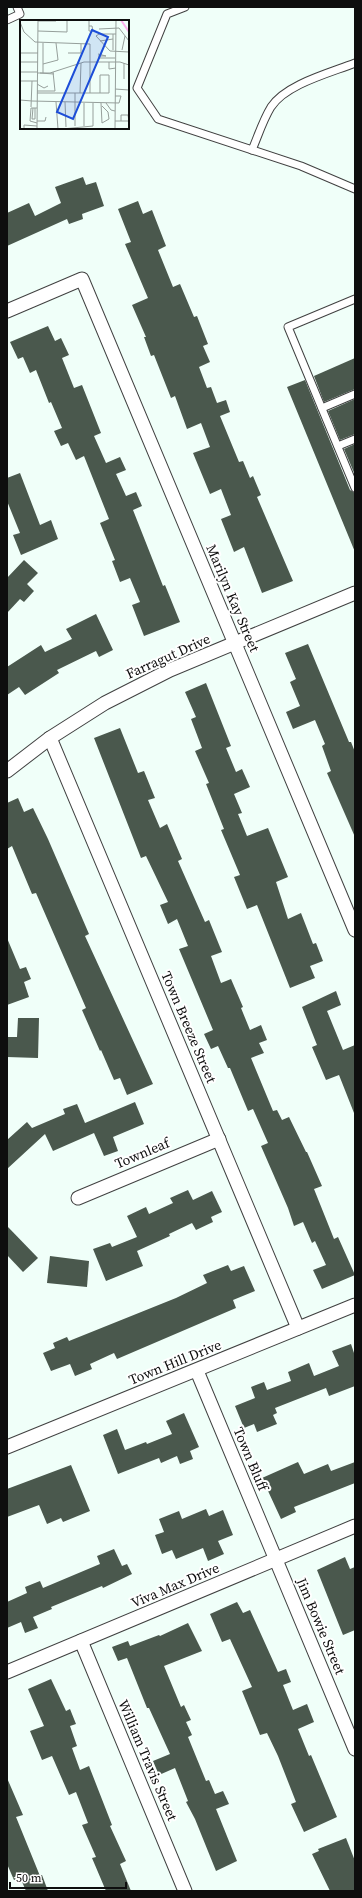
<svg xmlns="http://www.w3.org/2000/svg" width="362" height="1898" viewBox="0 0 362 1898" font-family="'Source Serif 4',serif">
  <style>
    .building { fill: #4a584d }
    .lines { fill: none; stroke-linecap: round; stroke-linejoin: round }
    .service-casing { stroke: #414141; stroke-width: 9 }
    .minor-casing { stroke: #414141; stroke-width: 15 }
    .service { stroke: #fff; stroke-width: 7 }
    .minor { stroke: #fff; stroke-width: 13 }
    .labels { text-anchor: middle; stroke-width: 4; stroke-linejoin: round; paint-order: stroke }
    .street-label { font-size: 14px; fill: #0e0e0e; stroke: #fff }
    .inset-river { fill: none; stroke: #fcafed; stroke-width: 2 }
    .inset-road { fill: none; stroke: #969f9b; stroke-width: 1 }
    .view { fill: #1d4ed8; fill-opacity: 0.15; stroke: #1d4ed8; stroke-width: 2 }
    .inset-edge { fill: none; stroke: #0e0e0e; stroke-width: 2 }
  </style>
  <rect width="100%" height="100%" fill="#f0fff9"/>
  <g class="building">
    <polygon points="83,177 86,185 96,182 104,206 82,214 83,219 69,224 67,219 7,246 7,213 29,203 35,216 61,203 55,187"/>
    <polygon points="138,201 143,214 152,210 166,246 158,250 173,287 180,284 194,317 197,316 208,344 203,346 210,362 199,367 207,388 211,387 217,403 226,400 230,412 220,416 239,462 243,461 250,478 253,476 261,495 257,497 293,581 262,593 244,547 234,552 221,519 231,515 221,489 210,494 193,453 210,447 201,423 187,429 175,396 171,398 154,355 151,356 144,337 146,337 132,305 148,298 125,244 131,242 118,209"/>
    <polygon points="48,326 55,341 61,338 69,355 62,358 74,388 82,385 101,433 94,436 106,463 120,457 126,470 116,474 126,496 136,492 142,506 133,510 163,586 165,585 180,622 144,636 132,605 140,602 130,578 120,582 112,561 115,560 100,523 109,519 84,456 76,460 68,443 61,446 54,431 62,428 51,402 49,403 36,370 30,373 23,357 18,359 10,342"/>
    <polygon points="355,358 355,389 324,402 314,376"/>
    <polygon points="305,380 350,490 355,493 355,552 287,387"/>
    <polygon points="355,399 355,434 340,440 328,411"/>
    <polygon points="355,444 355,475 344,449"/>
    <polygon points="20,473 40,525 51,520 58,539 21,555 13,535 20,533 7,501 7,478"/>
    <polygon points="24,560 38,573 27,584 34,591 24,602 20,599 7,613 7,578"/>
    <polygon points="96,614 113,650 99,657 96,651 57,670 59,673 25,695 19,687 7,695 7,667 41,645 45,652 72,639 66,629"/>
    <polygon points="308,644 349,742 351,742 355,752 355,837 327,773 331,771 322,746 325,744 315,720 293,729 286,712 300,706 290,682 296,679 285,653"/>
    <polygon points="206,683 231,746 226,748 236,772 242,769 250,787 234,794 242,813 238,814 247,836 268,828 288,877 276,882 288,919 301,913 313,944 316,943 323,961 310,966 315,978 290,988 257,905 247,909 234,877 240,875 221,830 224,829 206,784 209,783 195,751 202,748 191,719 196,717 185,692"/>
    <polygon points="120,728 138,773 144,771 155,798 148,800 160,828 167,824 182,859 178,861 205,922 209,920 222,952 211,956 221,983 231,979 243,1007 241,1008 250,1030 261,1025 267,1040 259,1043 264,1053 251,1058 273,1111 277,1110 282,1120 289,1117 306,1152 307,1152 322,1186 314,1189 334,1239 338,1237 355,1275 322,1289 313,1270 326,1265 315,1241 312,1243 303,1222 294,1226 288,1208 261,1146 268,1143 253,1109 248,1111 230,1068 228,1068 218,1046 211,1049 204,1034 213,1030 179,949 188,946 177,919 168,924 160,905 168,902 146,856 141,858 94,738"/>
    <polygon points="18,798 24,812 33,808 48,839 89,934 85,936 153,1084 127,1095 120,1078 114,1080 101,1050 100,1051 82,1010 86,1008 36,893 32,894 12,846 7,849 7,803"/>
    <polygon points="7,938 20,969 26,967 31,979 24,982 29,997 7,1005"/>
    <polygon points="336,991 341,1005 327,1011 343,1050 355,1045 354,1113 339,1075 326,1080 312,1047 317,1045 302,1007"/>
    <polygon points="18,1018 39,1018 38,1058 7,1057 7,1037 17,1037"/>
    <polygon points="135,1102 144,1124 113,1137 118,1151 104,1156 94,1133 53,1151 45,1134 7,1169 7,1140 27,1122 32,1128 65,1114 63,1109 77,1104 85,1123"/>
    <polygon points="188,1190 193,1200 212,1191 222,1212 211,1217 213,1222 196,1230 192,1223 169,1234 170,1236 137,1251 143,1266 106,1281 93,1249 110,1243 112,1247 137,1237 127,1216 146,1207 149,1214 173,1203 170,1198"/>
    <polygon points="7,1226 38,1258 23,1272 7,1255"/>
    <polygon points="50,1256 89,1261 87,1287 47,1283"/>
    <polygon points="228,1265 231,1271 244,1266 255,1291 233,1300 236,1308 117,1359 114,1353 90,1364 92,1369 75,1376 70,1364 51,1371 43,1353 55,1348 53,1343 67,1337 69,1341 176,1298 207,1283 203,1275"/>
    <polygon points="351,1344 355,1356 355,1386 329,1396 326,1388 275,1408 277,1413 273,1415 277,1424 257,1432 254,1424 244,1428 235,1406 255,1398 251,1387 264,1382 267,1390 291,1381 288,1372 309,1363 314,1376 339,1366 332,1351"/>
    <polygon points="184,1413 199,1447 190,1451 193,1459 180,1464 177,1456 161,1463 159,1458 118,1474 103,1435 117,1429 125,1450 146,1442 147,1444 172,1434 166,1421"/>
    <polygon points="298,1462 304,1474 328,1464 331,1471 355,1462 355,1483 294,1507 296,1512 281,1519 262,1478"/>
    <polygon points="71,1465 90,1511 63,1522 61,1518 47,1524 39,1505 7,1517 7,1489"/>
    <polygon points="206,1509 209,1516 223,1510 233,1535 218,1541 224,1554 208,1561 203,1548 176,1559 172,1550 162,1554 155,1535 164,1532 159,1519 179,1511 182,1519"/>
    <polygon points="114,1549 122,1566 127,1564 132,1574 103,1588 102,1586 51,1607 52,1609 33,1617 38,1628 25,1633 21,1622 7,1628 7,1602 27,1593 25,1587 40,1581 43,1588 100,1564 97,1556"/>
    <polygon points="345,1557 350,1569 355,1567 355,1630 343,1635 317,1570"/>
    <polygon points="237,1602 243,1613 250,1610 278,1672 286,1669 291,1682 283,1685 293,1710 307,1704 314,1722 298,1729 309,1756 311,1755 337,1817 304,1832 291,1804 296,1802 278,1756 267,1733 260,1735 242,1691 252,1687 230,1639 222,1642 210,1614"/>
    <polygon points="188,1623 202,1651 164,1666 181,1707 184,1705 191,1720 186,1722 192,1735 188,1737 206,1781 209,1780 215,1794 223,1791 229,1804 216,1809 237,1861 216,1871 195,1819 186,1802 188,1801 175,1768 159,1775 153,1761 170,1754 149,1708 147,1708 127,1658 118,1661 112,1647 128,1641 130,1646 159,1635 160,1636"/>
    <polygon points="51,1679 66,1711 70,1709 76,1724 70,1726 77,1746 72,1748 80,1770 89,1766 112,1825 110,1826 126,1861 120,1864 131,1891 106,1891 92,1858 96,1857 82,1825 88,1823 76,1792 69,1795 52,1756 42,1760 30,1731 44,1726 28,1689"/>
    <polygon points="7,1778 23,1815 16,1817 40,1876 42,1875 48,1891 26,1891 20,1877 14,1880 7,1864"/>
    <polygon points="346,1838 355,1861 355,1891 330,1891 312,1854 319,1851 318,1849"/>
  </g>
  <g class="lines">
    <defs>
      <g id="service">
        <polyline points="185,7 167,14 137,88 158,119 301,166 355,189"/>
        <polyline points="7,20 20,14 17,7"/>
        <path d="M 252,150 C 258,136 263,120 271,107 C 286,84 330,73 355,63"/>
        <polyline points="355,299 288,327 355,488"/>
        <polyline points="322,408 355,394"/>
        <polyline points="338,446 355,439"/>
      </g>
      <g id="minor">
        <polyline points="7,311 82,279 355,930"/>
        <polyline points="50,738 298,1328"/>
        <polyline points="7,771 50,738 105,703 170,670 355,593"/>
        <polyline points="78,1198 219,1139"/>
        <polyline points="197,1371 355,1749"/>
        <polyline points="7,1447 355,1305"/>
        <polyline points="81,1641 185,1891"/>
        <polyline points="7,1672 355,1526"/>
      </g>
    </defs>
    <use href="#service" class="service-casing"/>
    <use href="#minor" class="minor-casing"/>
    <use href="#service" class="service"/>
    <use href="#minor" class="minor"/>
  </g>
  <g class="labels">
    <g class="street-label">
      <text transform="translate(233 598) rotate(67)" y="5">Marilyn Kay Street</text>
      <text transform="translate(168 656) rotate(-24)" y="5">Farragut Drive</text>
      <text transform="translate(189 1027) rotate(67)" y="5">Town Breeze Street</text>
      <text transform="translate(142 1153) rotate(-23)" y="5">Townleaf</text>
      <text transform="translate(175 1362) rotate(-22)" y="5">Town Hill Drive</text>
      <text transform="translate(251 1459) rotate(67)" y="5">Town Bluff</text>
      <text transform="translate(175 1585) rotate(-23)" y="5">Viva Max Drive</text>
      <text transform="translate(321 1626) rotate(67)" y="5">Jim Bowie Street</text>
      <text transform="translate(148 1760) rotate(67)" y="5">William Travis Street</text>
    </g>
  </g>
  <g transform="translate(20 20)">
    <rect width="109" height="109" fill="#f0fff9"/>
    <path class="inset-river" d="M 101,0 L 109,12"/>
    <path class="inset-road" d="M 69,0 L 69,11 L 73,11 L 72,6 L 69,6M 18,1 L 36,1M 0,2 L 4,12 L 15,22 L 70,24 L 70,73M 79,9 L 99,8 L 109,21M 18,11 L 47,12 L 47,0M 93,14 L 93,30M 96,14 L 79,14 L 76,16 L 90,31 L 109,32M 80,21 L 93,19M 102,30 L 105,16M 0,33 L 18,33M 48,33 L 61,33 L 61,24M 78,36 L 86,36 L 78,34M 78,38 L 95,38M 0,42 L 18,42M 89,42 L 89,49 L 96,48M 23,44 L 38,40 L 36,23M 0,52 L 17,52M 17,53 L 30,53 L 64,42 L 100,42 L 109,45M 20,53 L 34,54M 23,53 L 23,23M 104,59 L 104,43M 0,61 L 17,61M 17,64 L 24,68 L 28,66M 95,69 L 109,70M 17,71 L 35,71 L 33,52M 17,73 L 89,73 L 89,55 L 80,55 L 80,73M 60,73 L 61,43M 95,76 L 101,76 L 99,83M 0,80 L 12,81M 12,81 L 99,83M 36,82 L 38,109M 45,82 L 46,107M 81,83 L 82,103 L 89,99 L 88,92 L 82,86M 86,83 L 91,90 L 95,91M 11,87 L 12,61M 13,88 L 12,99 L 15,99 L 15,88M 17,101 L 25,101 L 26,97M 95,101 L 109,101M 101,101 L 101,95 L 108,95 L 109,101M 17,103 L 10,101 L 11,88 L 17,88M 55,106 L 55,73M 64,106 L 64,83M 4,109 L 4,105 L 17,106M 17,109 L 18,0M 42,109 L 73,106 L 73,83M 95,109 L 96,0"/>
    <path class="view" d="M 72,10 L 88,17 L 53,99 L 37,92 Z"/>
    <rect width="109" height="109" class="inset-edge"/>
  </g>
  <rect width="362" height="1898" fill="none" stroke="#0e0e0e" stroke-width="16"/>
  <path d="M10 1882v6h116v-6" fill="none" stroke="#0e0e0e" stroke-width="2"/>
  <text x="16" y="1882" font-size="12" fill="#0e0e0e" stroke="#ffffff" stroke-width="3" paint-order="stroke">50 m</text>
</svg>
